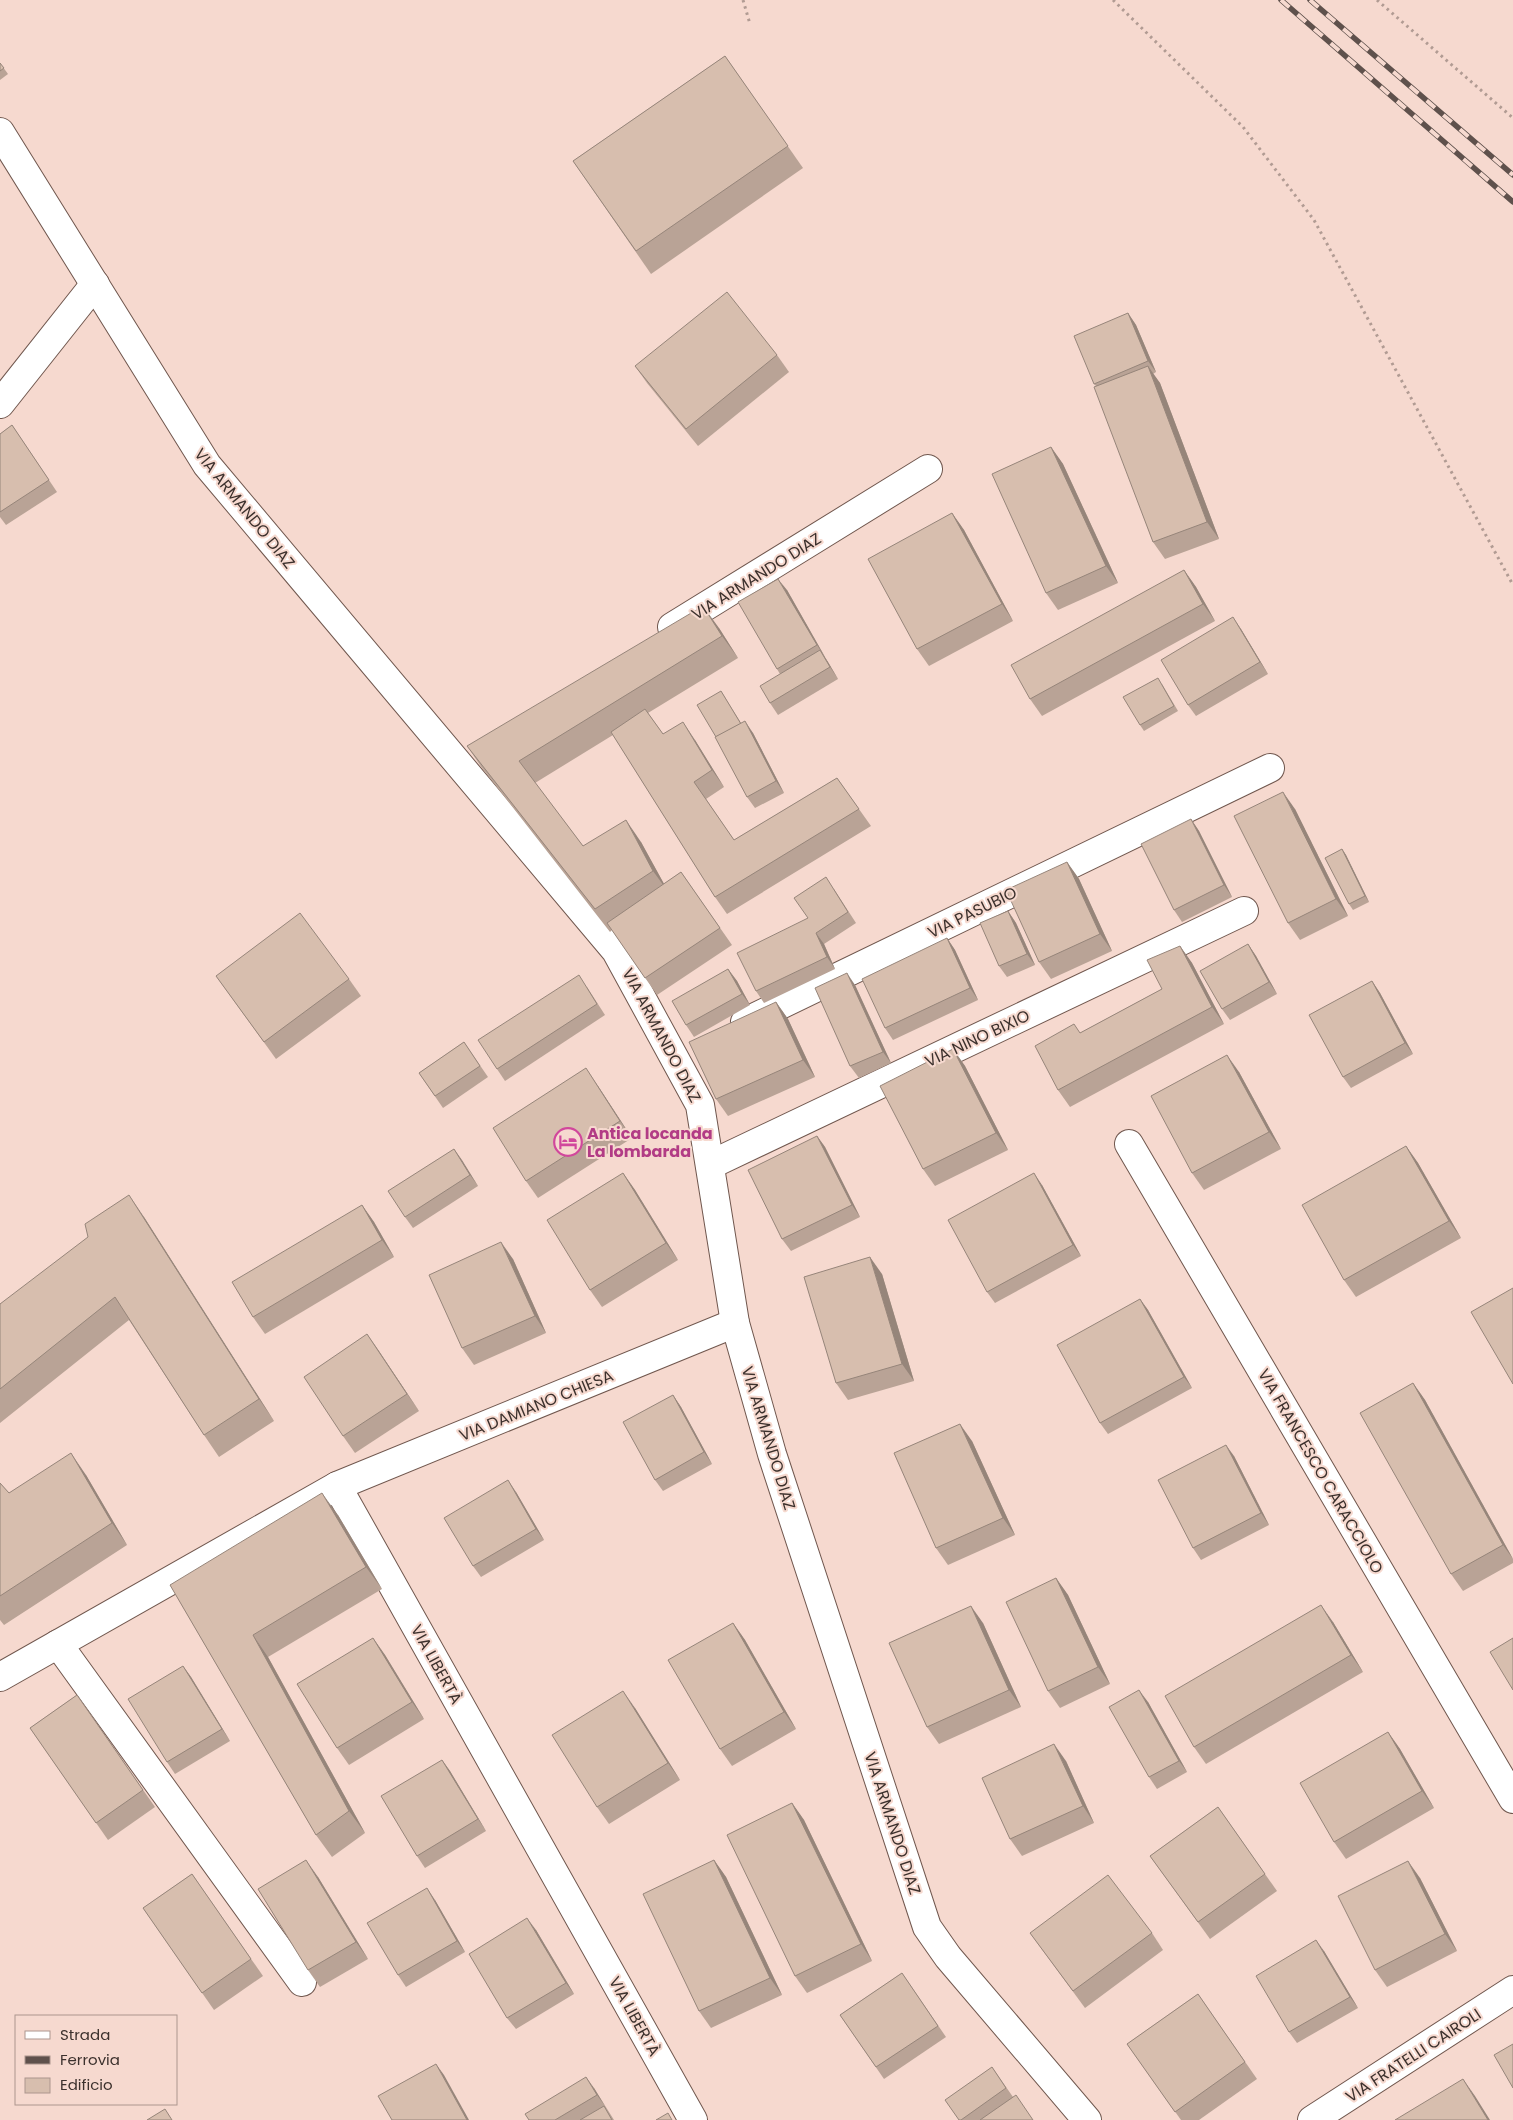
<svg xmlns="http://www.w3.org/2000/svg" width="1513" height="2120" viewBox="0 0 1513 2120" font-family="Poppins,sans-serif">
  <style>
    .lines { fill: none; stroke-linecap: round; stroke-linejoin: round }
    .minor-casing { stroke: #70574e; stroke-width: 30 }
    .path { stroke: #b19b93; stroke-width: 3; stroke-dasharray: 2.5 4; stroke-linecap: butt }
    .minor { stroke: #fff; stroke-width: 28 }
    .rail-casing { stroke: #5f514c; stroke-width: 5.5 }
    .rail { stroke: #f6d9cf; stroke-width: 4; stroke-dasharray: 11; stroke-linecap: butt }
    .wall { fill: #b9a396 }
    .shaded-wall { fill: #96857a }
    .building { fill: #d7beae; stroke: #96857a }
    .labels { text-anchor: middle; stroke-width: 4; stroke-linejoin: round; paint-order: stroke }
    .street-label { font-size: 16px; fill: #3c312d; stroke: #f6d9cf }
    .hotel-label { font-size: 16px; font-weight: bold; fill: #b23c85; stroke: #f6d9cf; text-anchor: start }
  </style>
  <rect width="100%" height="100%" fill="#f6d9cf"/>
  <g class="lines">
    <defs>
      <g id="minor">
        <polyline points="0,132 207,465 616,951 700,1105 735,1323 772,1454 927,1927 948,1957 1087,2120"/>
        <polyline points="0,404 95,284"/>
        <polyline points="672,627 928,469"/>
        <polyline points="745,1022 1270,768"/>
        <polyline points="1129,1144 1513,1799"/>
        <polyline points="710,1165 1244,911"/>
        <polyline points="337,1486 693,2120"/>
        <polyline points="58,1644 302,1982"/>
        <polyline points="0,1677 337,1486 735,1323"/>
        <polyline points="1312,2120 1513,1990"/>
      </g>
    </defs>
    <use href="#minor" class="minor-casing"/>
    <g class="path">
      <polyline points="743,0 750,24"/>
      <polyline points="1113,0 1243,127 1314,220 1513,585"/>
      <polyline points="1377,0 1513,118"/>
    </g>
    <use href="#minor" class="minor"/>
    <defs>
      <g id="rail">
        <polyline points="1281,0 1513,202"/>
        <polyline points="1310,0 1513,175"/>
      </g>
    </defs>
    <use href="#rail" class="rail-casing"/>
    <use href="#rail" class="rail"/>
  </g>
  <g class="wall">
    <polygon points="725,56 803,168 651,274 573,161"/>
    <polygon points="0,63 8,74 0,80"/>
    <polygon points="1128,313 1136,325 1156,372 1153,374 1160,383 1219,539 1165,559 1153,542 1096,386 1094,384"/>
    <polygon points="777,355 789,372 698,446 647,383 635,366"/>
    <polygon points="12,425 57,492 6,525 0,517 0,434"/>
    <polygon points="1051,447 1063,464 1118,583 1058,610 1046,593"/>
    <polygon points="952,513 964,530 1013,621 929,666 917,649"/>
    <polygon points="1184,570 1196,587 1215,621 1042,716 1030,699"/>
    <polygon points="787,590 825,657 838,679 778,715 770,703 780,674 777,669"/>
    <polygon points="719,628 738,658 648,713 663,734 695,740 724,787 706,799 734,840 837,778 871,826 727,914 715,897 613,735 535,783 583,846 641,842 664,884 681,872 732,945 657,995 612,930 610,932 482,768 467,746"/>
    <polygon points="1241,629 1268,674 1196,716 1188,705"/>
    <polygon points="1162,684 1178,711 1144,731 1140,725"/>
    <polygon points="721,691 741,723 753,733 784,793 755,808 747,797 716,737"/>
    <polygon points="1295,809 1348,916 1300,940 1288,923"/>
    <polygon points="1191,819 1199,831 1232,897 1182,922 1174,910"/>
    <polygon points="1342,849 1346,855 1369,902 1353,910 1349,904"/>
    <polygon points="1067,862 1079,879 1112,951 1051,979 1039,962"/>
    <polygon points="834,889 856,923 824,944 835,969 764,1003 756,991 808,918"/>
    <polygon points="1008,911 1016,923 1035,965 1007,977 999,966"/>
    <polygon points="947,938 955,950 978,1000 893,1040 885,1028"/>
    <polygon points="1248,944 1256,956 1277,994 1230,1020 1222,1009"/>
    <polygon points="1180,946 1192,963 1224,1024 1070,1107 1058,1090 1080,1033 1162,989"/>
    <polygon points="728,969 737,981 750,1005 694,1037 686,1025"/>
    <polygon points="216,976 349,979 361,996 276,1059"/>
    <polygon points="1372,981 1380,993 1413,1054 1351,1088 1343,1077"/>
    <polygon points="855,985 891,1063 859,1078 850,1066"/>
    <polygon points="587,987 605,1015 505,1081 497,1069"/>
    <polygon points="776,1002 788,1019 815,1077 728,1116 716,1099"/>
    <polygon points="464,1042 488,1077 443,1108 419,1073"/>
    <polygon points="953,1049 965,1066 1008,1150 935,1186 923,1169"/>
    <polygon points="1239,1072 1281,1149 1204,1190 1192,1173"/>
    <polygon points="598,1086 632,1138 538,1198 526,1181"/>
    <polygon points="817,1136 825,1147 860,1217 791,1251 782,1239"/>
    <polygon points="1406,1146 1418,1163 1461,1238 1356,1297 1344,1280"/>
    <polygon points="454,1149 478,1186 413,1228 405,1217"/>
    <polygon points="623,1173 635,1190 678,1260 602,1307 590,1290"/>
    <polygon points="1042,1185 1081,1256 995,1303 987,1292"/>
    <polygon points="362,1205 374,1222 394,1257 265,1334 253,1317"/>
    <polygon points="144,1217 274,1421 219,1457 204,1435 129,1320 0,1423 0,1304"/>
    <polygon points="513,1259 546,1333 474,1365 462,1348"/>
    <polygon points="882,1274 914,1381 848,1400 836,1383"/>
    <polygon points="1140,1299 1148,1310 1192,1388 1108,1434 1100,1423"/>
    <polygon points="367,1334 419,1411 355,1453 343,1436"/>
    <polygon points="1413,1383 1425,1400 1513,1559 1513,1563 1463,1591 1451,1574"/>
    <polygon points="673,1395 681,1407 712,1464 663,1491 655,1480"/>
    <polygon points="972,1441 1015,1535 948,1565 936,1548"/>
    <polygon points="1234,1456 1269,1525 1201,1560 1193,1548"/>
    <polygon points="86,1475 127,1545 4,1625 0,1620 0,1483 9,1493"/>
    <polygon points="516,1492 544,1540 481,1577 473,1566"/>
    <polygon points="338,1515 382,1589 268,1657 365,1833 332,1857 316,1835 170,1585"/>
    <polygon points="1056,1578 1068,1595 1110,1684 1060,1708 1048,1691"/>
    <polygon points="1333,1622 1363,1672 1206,1764 1194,1747"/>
    <polygon points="733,1623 745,1640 796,1729 732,1766 720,1749"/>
    <polygon points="983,1623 1021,1707 939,1744 927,1727"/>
    <polygon points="373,1638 385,1655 424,1719 349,1765 337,1748"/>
    <polygon points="183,1666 191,1677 230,1741 175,1774 167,1762"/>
    <polygon points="77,1695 155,1807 108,1840 30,1728"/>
    <polygon points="1148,1702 1187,1772 1157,1789 1149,1777"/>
    <polygon points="635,1708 680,1780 609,1824 597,1807"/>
    <polygon points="1388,1732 1400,1749 1434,1808 1346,1859 1334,1842"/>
    <polygon points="442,1760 450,1771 486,1831 425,1868 417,1856"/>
    <polygon points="1066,1761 1094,1823 1022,1856 1010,1839"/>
    <polygon points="792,1803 804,1820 872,1961 807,1993 795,1976"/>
    <polygon points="1218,1807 1277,1891 1210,1939 1150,1856"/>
    <polygon points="714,1860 726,1877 782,1995 711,2028 699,2011"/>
    <polygon points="192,1874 263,1976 214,2010 143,1908"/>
    <polygon points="318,1877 368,1959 320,1987 308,1970"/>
    <polygon points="1420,1878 1457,1951 1387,1987 1375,1970"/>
    <polygon points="435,1900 465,1952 406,1987 398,1975"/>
    <polygon points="536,1930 574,1994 516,2029 507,2018"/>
    <polygon points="1030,1933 1152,1933 1163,1950 1085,2008"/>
    <polygon points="1324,1951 1358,2008 1297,2043 1289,2032"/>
    <polygon points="902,1973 946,2037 884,2079 840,2015"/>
    <polygon points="1198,1994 1257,2079 1199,2120 1181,2120 1127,2044"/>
    <polygon points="992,2067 1013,2097 1033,2120 959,2120"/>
    <polygon points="594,2088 614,2120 529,2120"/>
  </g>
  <g class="shaded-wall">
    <polygon points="1128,313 1136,325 1156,372 1148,361"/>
    <polygon points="1148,366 1160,383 1219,539 1207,522"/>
    <polygon points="1051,447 1063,464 1118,583 1106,566"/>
    <polygon points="952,513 964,530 1013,621 1002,604"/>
    <polygon points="1184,570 1196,587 1215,621 1203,604"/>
    <polygon points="778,579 787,590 825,657 817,645"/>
    <polygon points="703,606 719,628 738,658 722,636"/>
    <polygon points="1233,617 1241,629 1268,674 1260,662"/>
    <polygon points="820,650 828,662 838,679 830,667"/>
    <polygon points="745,721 753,733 784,793 776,781"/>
    <polygon points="683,722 695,740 724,787 712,770"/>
    <polygon points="1283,792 1295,809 1348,916 1336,899"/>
    <polygon points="1191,819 1199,831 1232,897 1224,885"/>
    <polygon points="626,820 641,842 669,893 653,871"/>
    <polygon points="1342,849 1346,855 1369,902 1365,896"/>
    <polygon points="1067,862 1079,879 1112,951 1100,934"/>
    <polygon points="1008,911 1016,923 1035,965 1027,954"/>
    <polygon points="816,933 824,944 835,969 827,957"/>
    <polygon points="947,938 955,950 978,1000 970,988"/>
    <polygon points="1248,944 1256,956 1277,994 1269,982"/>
    <polygon points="1180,946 1192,963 1224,1024 1212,1007"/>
    <polygon points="728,969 737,981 750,1005 742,994"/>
    <polygon points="847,973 855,985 891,1063 883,1052"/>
    <polygon points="1372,981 1380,993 1413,1054 1405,1043"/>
    <polygon points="776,1002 788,1019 815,1077 803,1060"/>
    <polygon points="953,1049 965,1066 1008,1150 996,1133"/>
    <polygon points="1227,1055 1239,1072 1281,1149 1269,1132"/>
    <polygon points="586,1068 598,1086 632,1138 620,1121"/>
    <polygon points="817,1136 825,1147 860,1217 852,1205"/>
    <polygon points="1406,1146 1418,1163 1461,1238 1449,1221"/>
    <polygon points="454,1149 462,1160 478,1186 470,1175"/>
    <polygon points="623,1173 635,1190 678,1260 666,1243"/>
    <polygon points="1034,1173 1042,1185 1081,1256 1073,1245"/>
    <polygon points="129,1195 144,1217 274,1421 259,1399"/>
    <polygon points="362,1205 374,1222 394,1257 382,1240"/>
    <polygon points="501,1242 513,1259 546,1333 535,1316"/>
    <polygon points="870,1257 882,1274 914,1381 902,1364"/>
    <polygon points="1140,1299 1148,1310 1192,1388 1184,1377"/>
    <polygon points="367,1334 379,1351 419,1411 407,1394"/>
    <polygon points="1413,1383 1425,1400 1513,1559 1503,1545"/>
    <polygon points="673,1395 681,1407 712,1464 704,1452"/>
    <polygon points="960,1424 972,1441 1015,1535 1003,1518"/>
    <polygon points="1226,1445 1234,1456 1269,1525 1261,1513"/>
    <polygon points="71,1453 86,1475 127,1545 112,1523"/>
    <polygon points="508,1480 516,1492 544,1540 536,1529"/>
    <polygon points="322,1493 338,1515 382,1589 366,1567"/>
    <polygon points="1056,1578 1068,1595 1110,1684 1098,1667"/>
    <polygon points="1321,1605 1333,1622 1363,1672 1351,1655"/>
    <polygon points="971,1606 983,1623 1021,1707 1009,1690"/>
    <polygon points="733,1623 745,1640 796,1729 784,1712"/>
    <polygon points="253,1635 268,1657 365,1833 349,1811"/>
    <polygon points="373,1638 385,1655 424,1719 412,1702"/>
    <polygon points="183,1666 191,1677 230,1741 222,1729"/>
    <polygon points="1139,1690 1148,1702 1187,1772 1179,1761"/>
    <polygon points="623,1691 635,1708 680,1780 668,1763"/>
    <polygon points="1388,1732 1400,1749 1434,1808 1422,1791"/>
    <polygon points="1054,1744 1066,1761 1094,1823 1083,1806"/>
    <polygon points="442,1760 450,1771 486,1831 478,1819"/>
    <polygon points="792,1803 804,1820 872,1961 861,1944"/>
    <polygon points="306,1860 318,1877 368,1959 356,1942"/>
    <polygon points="714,1860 726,1877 782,1995 770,1978"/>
    <polygon points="1408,1861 1420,1878 1457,1951 1445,1934"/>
    <polygon points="427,1888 435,1900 465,1952 457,1941"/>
    <polygon points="527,1918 536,1930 574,1994 566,1983"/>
    <polygon points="1316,1940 1324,1951 1358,2008 1350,1997"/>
    <polygon points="436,2064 444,2075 469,2120 467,2120"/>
    <polygon points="586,2077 594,2088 605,2106 597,2095"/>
    <polygon points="1463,2079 1475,2096 1490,2120 1488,2120"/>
  </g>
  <g class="building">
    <polygon points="725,56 788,146 636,251 573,161"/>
    <polygon points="0,63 4,68 0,71"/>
    <polygon points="727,292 777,355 686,429 635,366"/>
    <polygon points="1128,313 1148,361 1094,384 1074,336"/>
    <polygon points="1148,366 1207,522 1153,542 1094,387"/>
    <polygon points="12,425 49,480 0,512 0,434"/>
    <polygon points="1051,447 1106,566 1046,593 992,474"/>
    <polygon points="952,513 1002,604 917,649 868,559"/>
    <polygon points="1184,570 1203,604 1030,699 1011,665"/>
    <polygon points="778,579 817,645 777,669 738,602"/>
    <polygon points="703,606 722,636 519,761 583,846 626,820 653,871 595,909 467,746"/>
    <polygon points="1233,617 1260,662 1188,705 1161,660"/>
    <polygon points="820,650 830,667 770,703 760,686"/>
    <polygon points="1158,678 1174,706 1140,725 1123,697"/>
    <polygon points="721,691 741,724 716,737 697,705"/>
    <polygon points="645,709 663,734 683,722 712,770 694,782 734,840 837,778 859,809 715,897 611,732"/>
    <polygon points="745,721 776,781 747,797 715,737"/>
    <polygon points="1283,792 1336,899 1288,923 1234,816"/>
    <polygon points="1191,819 1224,885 1174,910 1141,844"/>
    <polygon points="1342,849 1365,896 1349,904 1325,858"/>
    <polygon points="1067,862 1100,934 1039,962 1006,890"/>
    <polygon points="681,872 720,928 645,978 607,923"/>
    <polygon points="826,877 848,912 816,933 827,957 756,991 737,953 808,918 794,898"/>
    <polygon points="1008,911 1027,954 999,966 980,923"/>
    <polygon points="300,913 349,979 264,1042 216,976"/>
    <polygon points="947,938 970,988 885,1028 862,979"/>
    <polygon points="1248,944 1269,982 1222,1009 1200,971"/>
    <polygon points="1180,946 1212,1007 1058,1090 1035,1046 1074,1024 1080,1033 1162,989 1147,960"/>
    <polygon points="728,969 742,994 686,1025 672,1001"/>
    <polygon points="847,973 883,1052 850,1066 815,988"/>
    <polygon points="579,975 597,1004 497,1069 478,1040"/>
    <polygon points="1372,981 1405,1043 1343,1077 1309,1015"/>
    <polygon points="776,1002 803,1060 716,1099 689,1042"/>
    <polygon points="464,1042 480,1066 435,1096 419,1073"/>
    <polygon points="953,1049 996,1133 923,1169 880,1086"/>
    <polygon points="1227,1055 1269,1132 1192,1173 1151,1096"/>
    <polygon points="586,1068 620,1121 526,1181 493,1128"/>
    <polygon points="817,1136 852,1205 782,1239 748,1170"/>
    <polygon points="1406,1146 1449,1221 1344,1280 1302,1205"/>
    <polygon points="454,1149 470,1175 405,1217 388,1191"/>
    <polygon points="623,1173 666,1243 590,1290 547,1220"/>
    <polygon points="1034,1173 1073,1245 987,1292 948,1220"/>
    <polygon points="129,1195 259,1399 204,1435 115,1297 0,1389 0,1304 88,1237 85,1224"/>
    <polygon points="362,1205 382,1240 253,1317 232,1282"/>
    <polygon points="501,1242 535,1316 462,1348 429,1275"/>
    <polygon points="870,1257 902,1364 836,1383 804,1277"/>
    <polygon points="1513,1288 1513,1384 1471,1312"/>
    <polygon points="1140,1299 1184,1377 1100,1423 1057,1345"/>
    <polygon points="367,1334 407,1394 343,1436 304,1377"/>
    <polygon points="1413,1383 1503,1545 1451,1574 1360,1413"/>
    <polygon points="673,1395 704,1452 655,1480 623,1422"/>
    <polygon points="960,1424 1003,1518 936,1548 894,1453"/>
    <polygon points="1226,1445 1261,1513 1193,1548 1158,1480"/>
    <polygon points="71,1453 112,1523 0,1596 0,1483 9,1493"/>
    <polygon points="508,1480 536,1529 473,1566 444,1518"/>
    <polygon points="322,1493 366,1567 253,1635 349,1811 316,1835 170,1585"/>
    <polygon points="1056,1578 1098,1667 1048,1691 1006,1602"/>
    <polygon points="1321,1605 1351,1655 1194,1747 1165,1696"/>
    <polygon points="971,1606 1009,1690 927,1727 889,1643"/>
    <polygon points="733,1623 784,1712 720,1749 668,1660"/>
    <polygon points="373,1638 412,1702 337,1748 297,1684"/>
    <polygon points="1513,1638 1513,1690 1490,1652"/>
    <polygon points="183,1666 222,1729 167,1762 128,1699"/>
    <polygon points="1139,1690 1179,1761 1149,1777 1109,1707"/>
    <polygon points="623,1691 668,1763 597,1807 552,1735"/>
    <polygon points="77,1695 143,1790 96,1823 30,1728"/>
    <polygon points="1388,1732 1422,1791 1334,1842 1300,1783"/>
    <polygon points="1054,1744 1083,1806 1010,1839 982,1778"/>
    <polygon points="442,1760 478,1819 417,1856 381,1796"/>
    <polygon points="792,1803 861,1944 795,1976 727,1835"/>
    <polygon points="1218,1807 1265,1874 1198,1922 1150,1856"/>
    <polygon points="306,1860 356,1942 308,1970 258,1889"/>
    <polygon points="714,1860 770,1978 699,2011 643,1894"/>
    <polygon points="1408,1861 1445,1934 1375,1970 1338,1896"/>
    <polygon points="192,1874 251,1959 202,1993 143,1908"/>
    <polygon points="1108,1875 1152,1933 1073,1991 1030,1933"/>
    <polygon points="427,1888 457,1941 398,1975 367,1923"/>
    <polygon points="527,1918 566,1983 507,2018 469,1954"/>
    <polygon points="1316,1940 1350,1997 1289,2032 1256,1976"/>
    <polygon points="902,1973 938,2026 876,2067 840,2015"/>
    <polygon points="1198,1994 1245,2062 1175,2112 1127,2044"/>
    <polygon points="1513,2044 1513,2088 1494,2055"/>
    <polygon points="436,2064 467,2120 392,2120 378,2096"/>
    <polygon points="992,2067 1006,2088 961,2120 959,2120 945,2100"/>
    <polygon points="586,2077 597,2095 555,2120 529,2120 525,2114"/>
    <polygon points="1463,2079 1488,2120 1395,2120"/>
    <polygon points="1016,2095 1033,2120 980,2120"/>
    <polygon points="604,2106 612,2120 580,2120"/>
    <polygon points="165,2109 172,2120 147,2120"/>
    <polygon points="668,2113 672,2120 656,2120"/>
  </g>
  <defs>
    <symbol id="hotel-ring" viewBox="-11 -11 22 22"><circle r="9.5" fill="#f6d9cf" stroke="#d1479c" stroke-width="1.5"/><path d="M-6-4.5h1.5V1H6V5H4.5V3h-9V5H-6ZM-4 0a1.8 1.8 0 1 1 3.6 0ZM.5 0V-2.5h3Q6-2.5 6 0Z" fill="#d1479c"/></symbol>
  </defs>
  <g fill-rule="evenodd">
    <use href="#hotel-ring" x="552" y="1126" width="32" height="32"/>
  </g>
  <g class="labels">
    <g class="street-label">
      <text transform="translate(245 508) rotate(51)" y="6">VIA ARMANDO DIAZ</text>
      <text transform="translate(756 576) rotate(-32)" y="6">VIA ARMANDO DIAZ</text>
      <text transform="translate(972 912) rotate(-26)" y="6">VIA PASUBIO</text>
      <text transform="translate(662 1035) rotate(62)" y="6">VIA ARMANDO DIAZ</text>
      <text transform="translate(977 1038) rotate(-25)" y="6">VIA NINO BIXIO</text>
      <text transform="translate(536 1405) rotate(-22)" y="6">VIA DAMIANO CHIESA</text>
      <text transform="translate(769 1438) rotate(73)" y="6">VIA ARMANDO DIAZ</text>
      <text transform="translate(1321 1471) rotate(60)" y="6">VIA FRANCESCO CARACCIOLO</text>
      <text transform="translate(437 1664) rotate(61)" y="6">VIA LIBERTÀ</text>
      <text transform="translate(893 1823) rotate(72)" y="6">VIA ARMANDO DIAZ</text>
      <text transform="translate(635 2016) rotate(61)" y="6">VIA LIBERTÀ</text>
      <text transform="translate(1413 2055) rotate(-33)" y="6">VIA FRATELLI CAIROLI</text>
    </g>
    <g class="hotel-label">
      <text x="587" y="1139">Antica locanda<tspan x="587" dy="18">La lombarda</tspan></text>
    </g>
  </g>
  <rect x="15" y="2015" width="162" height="90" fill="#f6d9cf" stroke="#ac968e"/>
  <rect x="25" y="2031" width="25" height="8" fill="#ffffff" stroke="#ac968e"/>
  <text x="60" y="2040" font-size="15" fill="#3c312d">Strada</text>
  <rect x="25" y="2056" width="25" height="8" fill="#5f514c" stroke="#ac968e"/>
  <text x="60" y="2065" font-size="15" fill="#3c312d">Ferrovia</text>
  <rect x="25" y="2078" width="25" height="15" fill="#d7beae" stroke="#ac968e"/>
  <text x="60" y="2090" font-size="15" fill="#3c312d">Edificio</text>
</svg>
